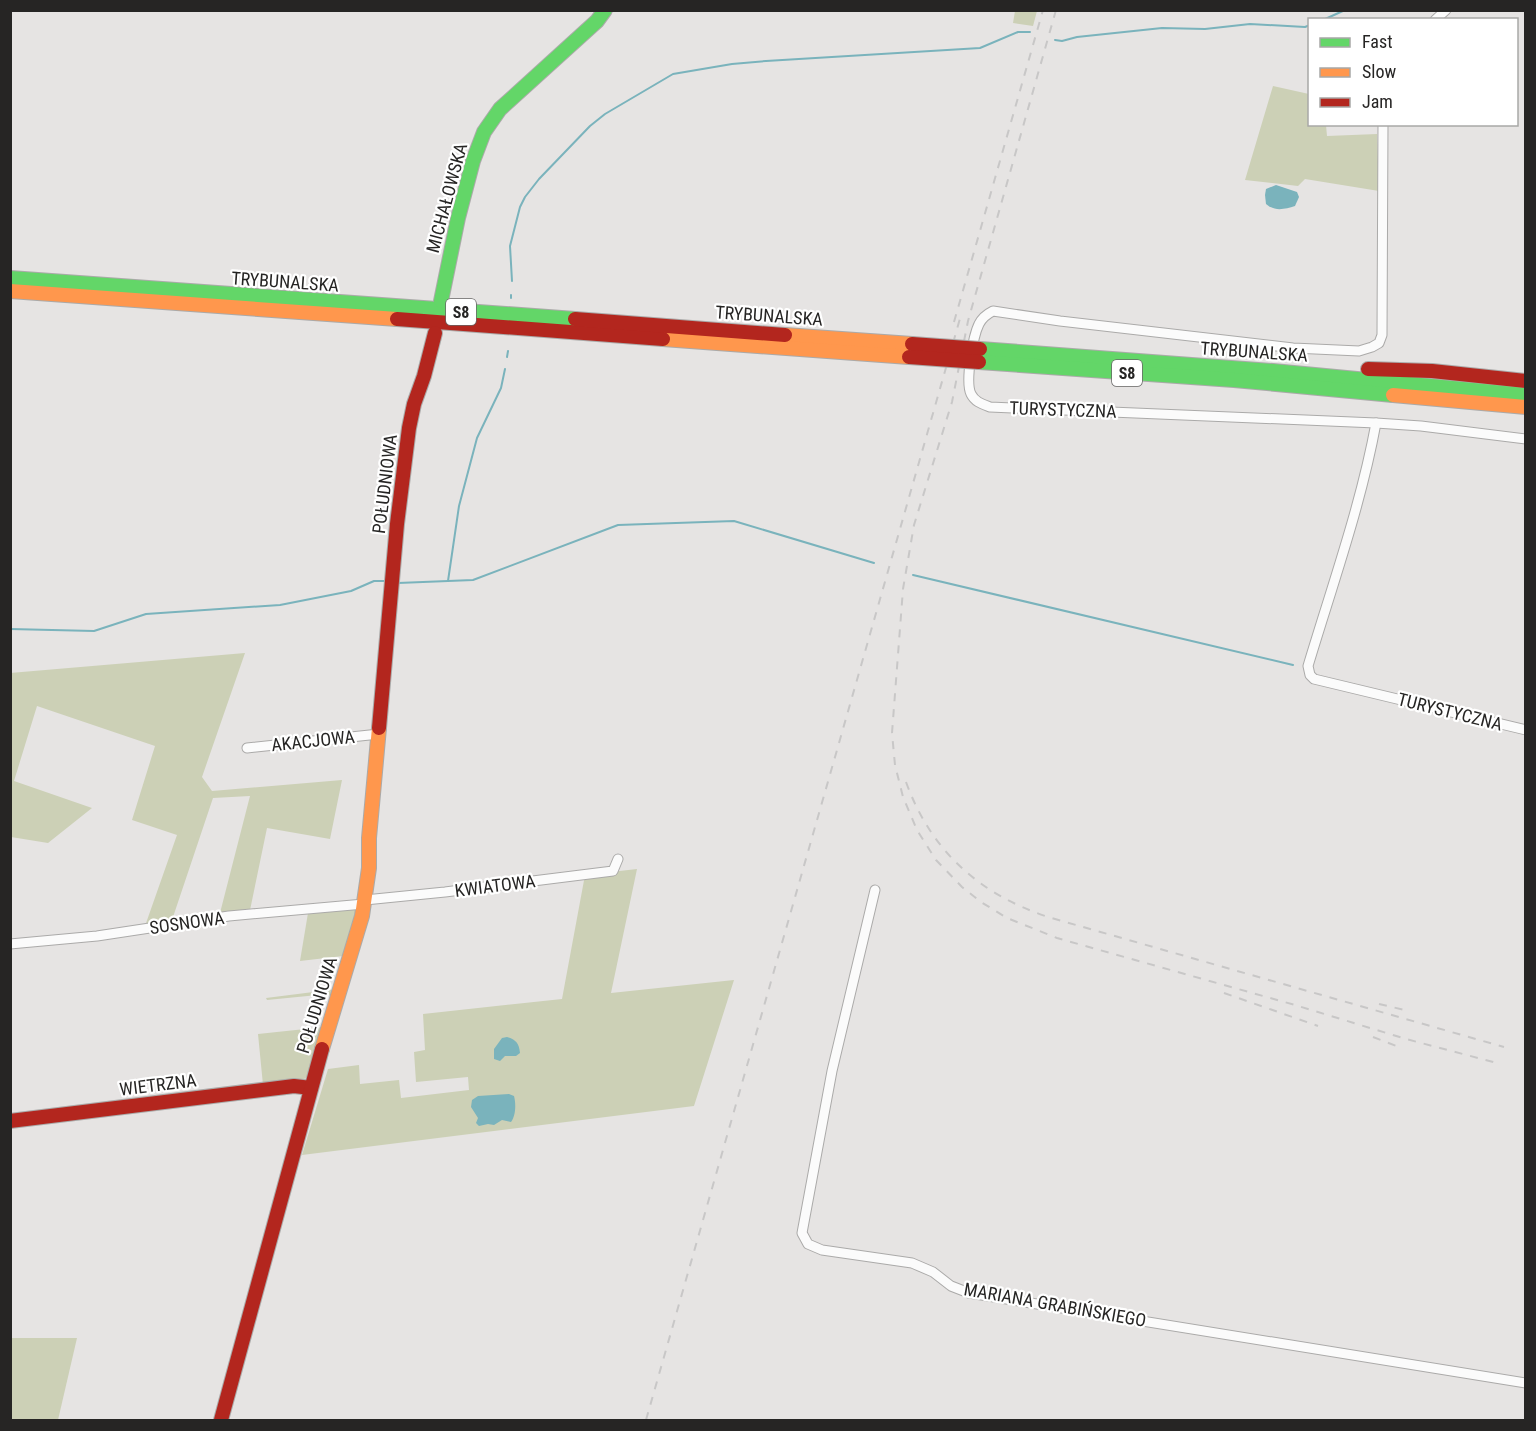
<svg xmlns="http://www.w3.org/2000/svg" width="1536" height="1431" viewBox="0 0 1536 1431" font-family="'Roboto Condensed',sans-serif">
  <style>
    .green { fill: #ccd0b6 }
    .water { fill: #7ab3bc }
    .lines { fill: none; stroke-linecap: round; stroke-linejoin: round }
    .stream { stroke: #7ab3bc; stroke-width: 2 }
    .street-casing { stroke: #abaaa9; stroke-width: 11 }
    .fast-casing { stroke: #abaaa9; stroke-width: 16 }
    .slow-casing { stroke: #abaaa9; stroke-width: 16 }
    .jam-casing { stroke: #abaaa9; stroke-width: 16 }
    .street { stroke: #fbfbfb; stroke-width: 9 }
    .fast { stroke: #63d668; stroke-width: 14 }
    .slow { stroke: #ff974d; stroke-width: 14 }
    .jam { stroke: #b3261e; stroke-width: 14 }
    .rail { stroke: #c8c7c7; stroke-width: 2; stroke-dasharray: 8 8; stroke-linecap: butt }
    .jam-bridge-casing { stroke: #abaaa9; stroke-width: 16; stroke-linecap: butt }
    .jam-bridge { stroke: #b3261e; stroke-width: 14 }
    .labels { text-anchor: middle; stroke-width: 4.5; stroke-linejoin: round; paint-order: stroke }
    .shield { fill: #fff; stroke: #676666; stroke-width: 1.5 }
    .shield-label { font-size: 16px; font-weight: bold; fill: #262524 }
    .street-label { font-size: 18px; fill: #262524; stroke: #fff }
  </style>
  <rect width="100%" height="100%" fill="#e6e4e3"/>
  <g class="green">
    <polygon points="1015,11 1037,11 1033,26 1013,23"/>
    <polygon points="1273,86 1309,94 1310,124 1326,125 1327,136 1377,134 1379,191 1305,179 1298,186 1245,180"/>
    <polygon points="245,653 202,777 212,791 342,780 330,839 267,828 249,915 220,913 250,796 213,798 171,923 145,926 177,835 132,820 155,746 37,706 14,781 92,808 48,843 11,837 10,673"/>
    <polygon points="637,869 611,993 734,980 694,1106 302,1155 328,1069 359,1065 360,1084 399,1080 401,1098 469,1090 468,1077 416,1082 414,1052 425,1050 423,1014 562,999 585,875"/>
    <polygon points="353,908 357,911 343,956 300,961 308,913"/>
    <polygon points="337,989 311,1074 300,1082 263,1085 258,1034 324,1027 332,998 328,994 267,1000 266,998"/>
    <polygon points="11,1338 77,1338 58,1420 11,1420"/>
  </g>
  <g class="water">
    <path d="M 1276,185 L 1297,192 L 1299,197 L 1295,206 C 1285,209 1275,212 1266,204 L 1265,195 L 1266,189 Z"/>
    <path d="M 507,1037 C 516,1040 519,1043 520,1053 L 516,1056 L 505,1056 L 500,1061 L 494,1059 L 494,1049 L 502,1038 Z"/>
    <path d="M 509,1094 L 514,1096 C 516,1103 516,1116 511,1122 L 502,1120 L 494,1125 L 488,1124 L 479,1126 L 476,1123 L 478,1118 L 471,1107 L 472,1100 L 478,1096 Z"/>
  </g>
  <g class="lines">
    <g class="stream">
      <polyline points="1323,20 1345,10"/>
      <polyline points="1055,40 1062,41 1077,37 1162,28 1205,29 1250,24 1305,27 1310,25"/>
      <polyline points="512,281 510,246 520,207 525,197 539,179 590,126 605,114 673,74 732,64 766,61 980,48 1018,32 1030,32"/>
      <polyline points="511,298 511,295"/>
      <polyline points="507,357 508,351"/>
      <polyline points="913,575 1293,665"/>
      <polyline points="448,581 459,506 477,438 501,388 505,369"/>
      <polyline points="398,583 473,580 618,525 734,521 874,563"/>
      <polyline points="10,629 94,631 146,614 280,605 351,591 374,581 386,581"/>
    </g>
    <defs>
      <g id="street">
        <polyline points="1435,20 1446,10"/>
        <path d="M 1383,124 L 1382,335 L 1379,343 L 1372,347 L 1359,351 L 1293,348 L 1060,321 L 993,311 C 987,314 982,318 979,324 C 973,336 965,382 971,394 C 975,402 982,404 990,407 L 1376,423 L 1421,426 L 1526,439"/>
        <path d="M 1376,423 C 1361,505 1332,586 1308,666 L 1310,675 L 1314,679 L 1526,730"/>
        <polyline points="247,748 379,734"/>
        <polyline points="875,890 832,1071 802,1233 808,1244 822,1250 912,1263 933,1272 951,1286 969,1293 1526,1383"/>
        <polyline points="365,900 445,892 613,871 618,859"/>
        <polyline points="10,944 97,936 229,916 364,904"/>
      </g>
      <g id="fast">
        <polyline points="10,278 575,319"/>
        <polyline points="441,301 458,218 473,161 484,132 500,109 597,21 605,10"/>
        <polyline points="980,349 1273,371 1526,395"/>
        <polyline points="979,362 1234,380 1393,395"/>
      </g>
      <g id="slow">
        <polyline points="10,291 397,319"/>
        <polyline points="785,335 912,344"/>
        <polyline points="663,339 909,357"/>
        <polyline points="1393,395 1526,407"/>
        <polyline points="322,1049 362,916 369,868 369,838 379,728"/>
      </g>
      <g id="jam">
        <polyline points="397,319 663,339"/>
        <polyline points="575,319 785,335"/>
        <polyline points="1368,369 1432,371 1526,381"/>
        <polyline points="379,728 397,524 409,428 414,404 424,376 435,333"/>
        <polyline points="10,1121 294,1086 311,1088"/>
        <polyline points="221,1420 322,1049"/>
      </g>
    </defs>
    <use href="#street" class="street-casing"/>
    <use href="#fast" class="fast-casing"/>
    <use href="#slow" class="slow-casing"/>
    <use href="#jam" class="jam-casing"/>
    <use href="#street" class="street"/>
    <use href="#fast" class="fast"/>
    <use href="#slow" class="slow"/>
    <use href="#jam" class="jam"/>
    <g class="rail">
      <polyline points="1056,10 968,321 952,402 914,525 903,589 892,733 895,765 903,797 917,830 936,860 962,887 981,902 1007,918 1057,938 1295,1005 1406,1039 1497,1063"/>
      <polyline points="954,322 1043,10"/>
      <path d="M 906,782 C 931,851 979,894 1048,917 L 1504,1047"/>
      <polyline points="1224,993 1318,1026"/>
      <polyline points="1379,1004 1409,1011"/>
      <polyline points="1373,1037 1399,1047"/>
      <polyline points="646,1420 961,315"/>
    </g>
    <defs>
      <g id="jam-bridge">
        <polyline points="912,344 980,349"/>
        <polyline points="909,357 979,362"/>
      </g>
    </defs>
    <use href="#jam-bridge" class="jam-bridge-casing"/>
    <use href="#jam-bridge" class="jam-bridge"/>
  </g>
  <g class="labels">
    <g class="shield">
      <rect x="446" y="299" width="30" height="26" rx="4.5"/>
      <rect x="1112" y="360" width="30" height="26" rx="4.5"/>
    </g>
    <g class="shield-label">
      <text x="461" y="318">S8</text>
      <text x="1127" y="379">S8</text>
    </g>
    <g class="street-label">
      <text transform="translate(447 198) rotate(-75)" y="6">MICHAŁOWSKA</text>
      <text transform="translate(285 282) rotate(4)" y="6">TRYBUNALSKA</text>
      <text transform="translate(769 316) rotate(4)" y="6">TRYBUNALSKA</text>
      <text transform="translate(1254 352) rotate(4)" y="6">TRYBUNALSKA</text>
      <text transform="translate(1063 410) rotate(2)" y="6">TURYSTYCZNA</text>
      <text transform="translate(385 484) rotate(-83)" y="6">POŁUDNIOWA</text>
      <text transform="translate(1450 712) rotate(14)" y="6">TURYSTYCZNA</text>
      <text transform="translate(313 741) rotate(-6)" y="6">AKACJOWA</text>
      <text transform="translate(495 886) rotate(-7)" y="6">KWIATOWA</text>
      <text transform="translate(187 923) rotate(-8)" y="6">SOSNOWA</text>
      <text transform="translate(317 1005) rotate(-73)" y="6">POŁUDNIOWA</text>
      <text transform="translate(158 1085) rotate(-7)" y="6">WIETRZNA</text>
      <text transform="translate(1055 1305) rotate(10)" y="6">MARIANA GRABIŃSKIEGO</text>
    </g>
  </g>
  <rect width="1536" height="1431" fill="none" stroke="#262524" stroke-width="24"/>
  <rect x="1308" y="18" width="210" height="108" fill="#ffffff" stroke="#a8a8a7" stroke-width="1.5"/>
  <rect x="1320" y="38" width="30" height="9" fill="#63d668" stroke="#a8a8a7" stroke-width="1.5"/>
  <text x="1362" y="48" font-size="18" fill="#262524">Fast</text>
  <rect x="1320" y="68" width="30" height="9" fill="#ff974d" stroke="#a8a8a7" stroke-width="1.5"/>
  <text x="1362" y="78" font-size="18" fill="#262524">Slow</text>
  <rect x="1320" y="98" width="30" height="9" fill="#b3261e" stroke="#a8a8a7" stroke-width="1.5"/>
  <text x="1362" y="108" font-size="18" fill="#262524">Jam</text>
</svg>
